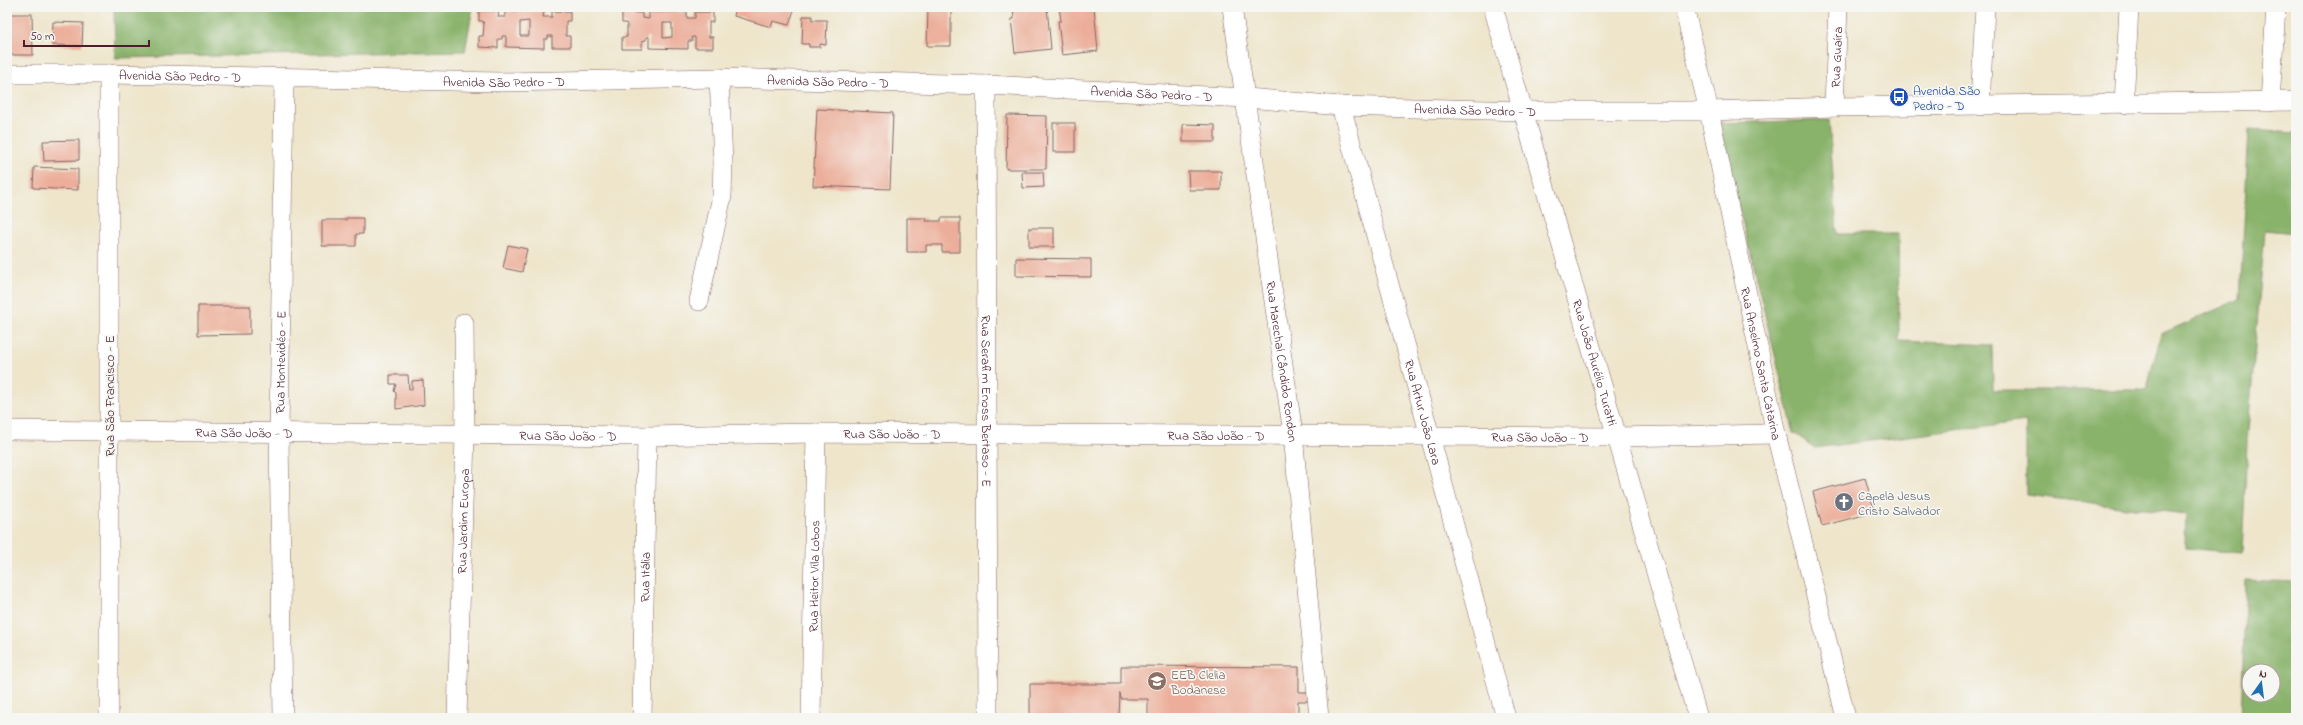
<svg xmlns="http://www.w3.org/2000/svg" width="2303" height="725" viewBox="0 0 2303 725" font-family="'Indie Flower',sans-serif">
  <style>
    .forest { fill: #89b26a; stroke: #6a684a; fill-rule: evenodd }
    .building { fill: #ecae9a; fill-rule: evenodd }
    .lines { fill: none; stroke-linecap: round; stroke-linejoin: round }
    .minor-casing { stroke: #836463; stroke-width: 20 }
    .minor { stroke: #fff; stroke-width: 19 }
    .labels { text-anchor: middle; stroke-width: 3.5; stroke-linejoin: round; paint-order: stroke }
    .street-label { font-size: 13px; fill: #4a1f2b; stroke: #f6f6f2 }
    .transit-label { font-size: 13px; fill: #164399; stroke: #f6f6f2; text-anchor: start }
    .worship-label { font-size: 13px; fill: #5b616d; stroke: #f6f6f2; text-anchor: start }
    .education-label { font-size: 13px; fill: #785e54; stroke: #f6f6f2; text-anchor: start }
  </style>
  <rect width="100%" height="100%" fill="#f6f6f2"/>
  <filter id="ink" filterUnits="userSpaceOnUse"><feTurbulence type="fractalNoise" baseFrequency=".025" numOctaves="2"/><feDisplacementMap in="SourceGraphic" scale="8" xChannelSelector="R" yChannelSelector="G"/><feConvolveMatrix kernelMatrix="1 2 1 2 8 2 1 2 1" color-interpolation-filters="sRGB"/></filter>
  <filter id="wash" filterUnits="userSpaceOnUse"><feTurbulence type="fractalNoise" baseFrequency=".012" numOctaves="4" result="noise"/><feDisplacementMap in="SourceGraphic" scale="16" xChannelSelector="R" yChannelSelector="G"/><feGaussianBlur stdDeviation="0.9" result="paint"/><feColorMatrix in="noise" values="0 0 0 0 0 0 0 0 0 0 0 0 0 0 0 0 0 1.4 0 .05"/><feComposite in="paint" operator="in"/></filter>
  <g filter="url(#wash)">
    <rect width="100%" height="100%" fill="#eee5cb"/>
    <g class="forest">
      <polygon points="114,7 473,7 465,51 115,58"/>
      <polygon points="1829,120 1837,234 1898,234 1899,341 1992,345 1993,390 2146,390 2161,334 2240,299 2249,130 2296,133 2296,233 2265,230 2247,442 2242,553 2185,548 2186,514 2026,495 2026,421 1815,448 1794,433 1718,123"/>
      <path d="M 2246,580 L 2296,582 L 2296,718 L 2241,718 ZM 2249,671 L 2273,671 L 2273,695 L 2249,695 Z"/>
    </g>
    <g id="blocks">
      <g class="building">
        <polygon points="736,7 795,7 789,25 773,21 771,27 734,16"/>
        <polygon points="928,7 951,7 951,46 927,46"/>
        <polygon points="1013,7 1047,7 1051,49 1015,53 1011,19 1014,19"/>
        <polygon points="1059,7 1094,7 1098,51 1062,55 1058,21 1061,21"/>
        <path d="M 479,11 L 499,11 L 498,17 L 505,17 L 505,11 L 544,11 L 543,17 L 552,17 L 552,11 L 570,11 L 570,21 L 566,21 L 566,36 L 570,36 L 570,47 L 552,47 L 552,36 L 548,36 L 548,39 L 544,39 L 544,48 L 506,47 L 506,36 L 502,36 L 502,39 L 498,39 L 498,48 L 479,47 L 479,36 L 483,36 L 484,24 L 483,21 L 479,21 ZM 529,21 L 529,36 L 520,36 L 520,22 Z"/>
        <path d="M 622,12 L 642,13 L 642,18 L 649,19 L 649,12 L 687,12 L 687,18 L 695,18 L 695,12 L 713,12 L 713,22 L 709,22 L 709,37 L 713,37 L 713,48 L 695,48 L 695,37 L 692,37 L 692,41 L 688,41 L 688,49 L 649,48 L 649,37 L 646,37 L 646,40 L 642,41 L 642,49 L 622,49 L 622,37 L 627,37 L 627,25 L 626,23 L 622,23 ZM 663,23 L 672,23 L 672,37 L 663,38 Z"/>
        <polygon points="7,14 32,14 33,55 7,55"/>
        <polygon points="803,16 812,16 812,20 827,20 826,45 820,44 820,47 809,47 809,44 802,44"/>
        <polygon points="53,22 83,23 82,46 52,45"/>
        <polygon points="817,109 893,113 890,189 813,186"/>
        <polygon points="1007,115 1047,116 1046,169 1006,169"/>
        <rect x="1053" y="123" width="22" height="29"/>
        <polygon points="1183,124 1215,125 1215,142 1183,142"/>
        <polygon points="79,140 79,160 44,161 43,141"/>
        <polygon points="34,167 78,169 78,190 33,188"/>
        <polygon points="1188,171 1221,171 1221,190 1189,190"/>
        <polygon points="1022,172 1043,172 1044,187 1023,188"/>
        <polygon points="346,218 363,218 363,234 356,234 356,246 322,246 322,220 346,220"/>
        <polygon points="907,218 927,218 926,221 941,221 941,218 960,218 960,252 942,252 942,245 926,245 926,252 907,252"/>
        <rect x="1029" y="228" width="25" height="19"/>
        <polygon points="508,245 527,249 522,272 503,268"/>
        <polygon points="1016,258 1091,259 1091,277 1016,276"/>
        <polygon points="198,306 250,306 250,334 198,335"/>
        <polygon points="390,375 408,375 409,389 412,389 412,381 423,380 424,405 396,409 396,393 394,391 396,384 390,384"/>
        <polygon points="1865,478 1875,512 1822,526 1813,492"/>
        <polygon points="1121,666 1299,667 1299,692 1313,692 1313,701 1298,701 1298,718 1148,718 1148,699 1121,699 1120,693 1119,718 1030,718 1030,684 1121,684"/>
      </g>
    </g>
  </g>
  <g filter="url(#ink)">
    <use href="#blocks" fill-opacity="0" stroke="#836463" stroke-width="1"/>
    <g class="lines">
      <defs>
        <g id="minor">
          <path id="s1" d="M 1232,7 L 1293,434 L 1319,718"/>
          <path id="s2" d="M 1493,7 L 1698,718"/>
          <path id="s3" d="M 1684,7 L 1709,111 L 1776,434 L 1846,718"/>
          <path id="s4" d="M 7,74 L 109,74 L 499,82 L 719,78 L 986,85 L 1247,98 L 1341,106 L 1524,111 L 1709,111 L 1834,107 L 2296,101"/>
          <polyline points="109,74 109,718"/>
          <path id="s5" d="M 986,85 L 988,718"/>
          <polyline points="2270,102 2276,7"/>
          <polyline points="2124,104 2129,7"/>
          <path id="s6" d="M 1341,106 L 1506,718"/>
          <polyline points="1980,106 1985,7"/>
          <path id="s7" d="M 1834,107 L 1838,7"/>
          <polyline points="699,301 722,196 723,162 719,78"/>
          <path id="s8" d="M 7,430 L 647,436 L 816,433 L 1615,437 L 1776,434"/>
          <path id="s9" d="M 283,718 L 279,434 L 284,79"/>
          <path id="s10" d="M 457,718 L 465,435 L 464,323"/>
          <path id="s11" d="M 642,718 L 647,436"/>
          <path id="s12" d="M 811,718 L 816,433"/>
        </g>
      </defs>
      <use href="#minor" class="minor-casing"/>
      <use href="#minor" class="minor"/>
    </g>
  </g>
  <defs>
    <symbol id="bus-disc" viewBox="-11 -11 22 22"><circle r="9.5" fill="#1a4fb4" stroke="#f6f6f2"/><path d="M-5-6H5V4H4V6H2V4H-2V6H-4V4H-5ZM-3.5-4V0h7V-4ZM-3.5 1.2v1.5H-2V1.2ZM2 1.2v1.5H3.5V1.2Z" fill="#fff"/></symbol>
    <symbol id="church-disc" viewBox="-11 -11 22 22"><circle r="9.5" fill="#6b7280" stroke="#f6f6f2"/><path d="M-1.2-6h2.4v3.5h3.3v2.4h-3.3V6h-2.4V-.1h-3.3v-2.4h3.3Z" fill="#fff"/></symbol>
    <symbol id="school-disc" viewBox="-11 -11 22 22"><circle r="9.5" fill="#8d6e63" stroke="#f6f6f2"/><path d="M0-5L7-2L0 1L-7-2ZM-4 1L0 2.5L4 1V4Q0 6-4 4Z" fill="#fff"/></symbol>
  </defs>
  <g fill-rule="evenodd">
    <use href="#bus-disc" x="1888" y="86" width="22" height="22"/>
    <use href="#church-disc" x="1833" y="491" width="22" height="22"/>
    <use href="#school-disc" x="1146" y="670" width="22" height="22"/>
  </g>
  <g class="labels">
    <g class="street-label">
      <text dy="5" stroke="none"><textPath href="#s7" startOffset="50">Rua Guaíra</textPath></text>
      <text dy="5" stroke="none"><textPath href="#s4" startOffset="173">Avenida São Pedro - D</textPath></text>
      <text dy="5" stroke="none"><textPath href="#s4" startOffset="497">Avenida São Pedro - D</textPath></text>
      <text dy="5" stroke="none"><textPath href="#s4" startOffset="821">Avenida São Pedro - D</textPath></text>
      <text dy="5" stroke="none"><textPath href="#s4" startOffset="1145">Avenida São Pedro - D</textPath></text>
      <text dy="5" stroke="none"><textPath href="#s4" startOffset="1469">Avenida São Pedro - D</textPath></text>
      <text dy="5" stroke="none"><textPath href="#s9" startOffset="356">Rua Montevidéo - E</textPath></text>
      <text dy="5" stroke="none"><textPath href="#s1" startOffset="358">Rua Marechal Cândido Rondon</textPath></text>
      <text dy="5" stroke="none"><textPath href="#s2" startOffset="370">Rua João Aurélio Turatti</textPath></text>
      <text dy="5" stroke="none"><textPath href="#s3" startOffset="365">Rua Anselmo Santa Catarina</textPath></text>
      <text transform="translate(109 396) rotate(-90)" y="5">Rua São Francisco - E</text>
      <text dy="5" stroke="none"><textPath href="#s5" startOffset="316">Rua Serafim Enoss Bertaso - E</textPath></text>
      <text dy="5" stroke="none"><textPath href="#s6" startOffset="317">Rua Artur João Lara</textPath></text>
      <text dy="5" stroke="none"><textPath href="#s8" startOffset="237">Rua São João - D</textPath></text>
      <text dy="5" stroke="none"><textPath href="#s8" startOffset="885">Rua São João - D</textPath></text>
      <text dy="5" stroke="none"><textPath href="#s8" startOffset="1209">Rua São João - D</textPath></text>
      <text dy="5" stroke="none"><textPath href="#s8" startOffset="561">Rua São João - D</textPath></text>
      <text dy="5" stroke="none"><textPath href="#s8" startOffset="1533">Rua São João - D</textPath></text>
      <text dy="5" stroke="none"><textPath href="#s10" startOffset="197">Rua Jardim Europa</textPath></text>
      <text dy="5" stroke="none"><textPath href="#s12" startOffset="142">Rua Heitor Vila Lobos</textPath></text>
      <text dy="5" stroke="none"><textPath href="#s11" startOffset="141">Rua Itália</textPath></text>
    </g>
    <g class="transit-label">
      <text x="1913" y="95">Avenida São<tspan x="1913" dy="15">Pedro - D</tspan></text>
    </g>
    <g class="worship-label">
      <text x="1858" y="500">Capela Jesus<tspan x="1858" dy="15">Cristo Salvador</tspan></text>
    </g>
    <g class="education-label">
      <text x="1171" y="679">EEB Clelia<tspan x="1171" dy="15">Bodanese</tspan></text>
    </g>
  </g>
  <rect width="2303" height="725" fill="none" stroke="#f6f6f2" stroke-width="24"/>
  <g transform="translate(2261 683) rotate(14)"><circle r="19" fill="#f6f6f2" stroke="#b1a0a2"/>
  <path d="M0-3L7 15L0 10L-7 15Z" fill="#1f6fb2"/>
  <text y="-6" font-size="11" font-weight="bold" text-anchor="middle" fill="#4a1f2b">N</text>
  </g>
  <path d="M24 40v6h125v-6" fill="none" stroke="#4a1f2b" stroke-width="2"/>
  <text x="30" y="40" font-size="12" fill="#4a1f2b" stroke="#f6f6f2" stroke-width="3" paint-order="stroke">50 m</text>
</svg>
